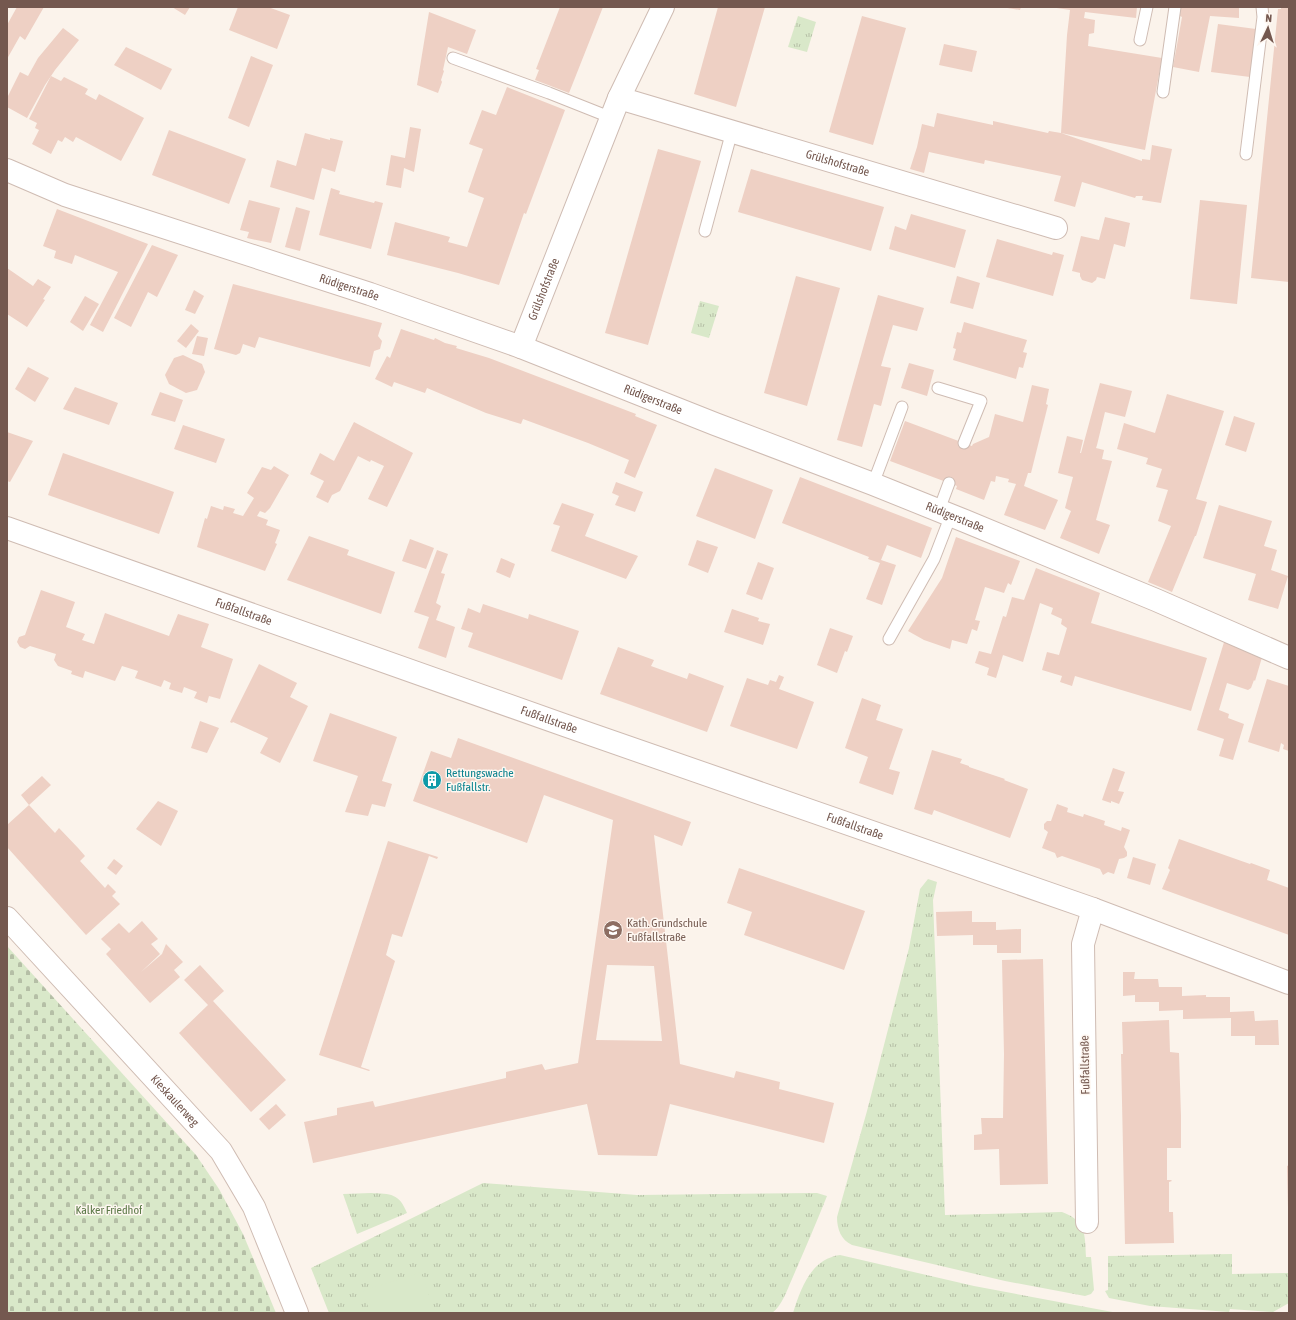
<svg xmlns="http://www.w3.org/2000/svg" width="1296" height="1320" viewBox="0 0 1296 1320" font-family="'Asap Condensed',sans-serif">
  <style>
    .grass { fill: url(#grass-tufts) }
    .cemetery { fill: url(#cemetery-stones) }
    .pitch { fill: #d9e8c9 }
    .building { fill: #eed0c4; fill-rule: evenodd }
    .lines { fill: none; stroke-linecap: round; stroke-linejoin: round }
    .service-casing { stroke: #cfbcb3; stroke-width: 13 }
    .minor-casing { stroke: #cfbcb3; stroke-width: 24 }
    .service { stroke: #fff; stroke-width: 11 }
    .minor { stroke: #fff; stroke-width: 22 }
    .labels { text-anchor: middle; stroke-width: 3; stroke-linejoin: round; paint-order: stroke }
    .street-label { font-size: 12px; fill: #74584f; stroke: #fef7f1 }
    .culture-label { font-size: 12px; fill: #0d838f; stroke: #fef7f1; text-anchor: start }
    .education-label { font-size: 12px; fill: #785e54; stroke: #fef7f1; text-anchor: start }
    .park-label { font-size: 12px; fill: #5c7948; stroke: #fef7f1 }
  </style>
  <defs>
    <pattern id="grass-tufts" width="24" height="20" patternUnits="userSpaceOnUse"><rect width="24" height="20" fill="#d9e8c9"/><path d="M3 7l-1-3M5 7V3M7 7l1-3M15 17l-1-3M17 17v-4M19 17l1-3" fill="none" stroke="#b5bfa6"/></pattern>
    <pattern id="cemetery-stones" width="16" height="16" patternUnits="userSpaceOnUse"><rect width="16" height="16" fill="#d9e8c9"/><path d="M2 7V4a2 2 0 0 1 4 0v3zM10 15v-3a2 2 0 0 1 4 0v3z" fill="#b5bfa6"/></pattern>
  </defs>
  <rect width="100%" height="100%" fill="#fbf3eb"/>
  <g class="grass">
    <polygon points="798,16 816,22 807,52 788,47"/>
    <polygon points="700,301 719,306 709,338 691,333"/>
    <path d="M 928,879 L 937,882 L 933,900 L 945,1215 L 1062,1212 C 1086,1221 1085,1234 1086,1257 L 1091,1257 L 1094,1290 L 1091,1294 L 1085,1296 L 1005,1281 L 852,1245 C 841,1240 837,1229 837,1217 L 867,1111 L 893,1010 L 909,948 L 920,889 Z"/>
    <path d="M 483,1183 L 637,1195 L 817,1193 L 827,1196 C 816,1224 804,1251 792,1279 C 787,1290 782,1306 772,1313 L 329,1313 L 311,1268 Z"/>
    <path d="M 371,1193 C 391,1194 399,1193 407,1213 L 357,1234 L 343,1194 Z"/>
    <polygon points="1232,1254 1232,1274 1289,1273 1289,1303 1273,1312 1230,1309 1229,1312 1150,1306 1109,1298 1105,1291 1108,1290 1108,1256"/>
    <path d="M 840,1255 L 974,1286 L 1118,1313 L 793,1313 C 801,1288 811,1259 840,1255 Z"/>
  </g>
  <polygon class="cemetery" points="7,946 196,1155 219,1189 243,1234 276,1313 7,1313"/>
  <polygon class="pitch" points="421,1272 435,1313 370,1313 363,1291"/>
  <g class="building">
    <polygon points="17,7 44,7 25,40 20,36 7,59 7,25"/>
    <polygon points="172,7 190,7 185,15"/>
    <polygon points="238,7 268,7 290,15 277,49 229,30"/>
    <polygon points="560,7 603,7 569,93 535,80 539,70 536,69"/>
    <polygon points="718,7 765,7 736,107 694,94"/>
    <polygon points="1001,7 1021,7 1020,10"/>
    <polygon points="1050,7 1137,7 1136,18 1085,12 1084,18 1095,20 1094,33 1089,34 1088,46 1162,58 1145,150 1061,133 1142,161 1142,159 1150,160 1152,145 1172,149 1161,203 1142,200 1143,196 1136,196 1135,198 1082,182 1075,207 1054,201 1061,176 985,160 984,164 929,152 924,173 910,169 917,147 922,124 934,127 937,113 993,125 993,121 1048,133 1049,131 1061,133 1067,35 1070,10"/>
    <polygon points="1181,7 1239,7 1239,18 1210,16 1199,72 1173,67 1182,17 1180,16"/>
    <polygon points="1281,7 1289,7 1289,282 1251,278 1278,9 1281,9"/>
    <polygon points="429,12 476,30 467,54 448,47 443,70 444,71 441,80 442,82 438,93 417,85"/>
    <polygon points="862,16 906,28 873,145 829,132"/>
    <polygon points="1218,24 1256,29 1250,77 1211,72"/>
    <polygon points="63,28 79,40 55,70 45,85 27,118 7,107 7,98 20,72 28,76 38,58"/>
    <polygon points="944,44 977,51 972,72 939,65"/>
    <polygon points="126,47 172,69 161,90 114,65"/>
    <polygon points="251,56 273,65 249,127 228,118"/>
    <polygon points="51,76 61,81 64,77 88,89 85,94 96,100 99,94 144,118 121,161 76,137 73,142 65,137 62,142 58,140 51,154 32,144 39,130 35,128 37,123 29,119"/>
    <polygon points="507,87 565,110 526,214 524,213 499,285 458,273 387,255 395,222 450,237 448,242 467,247 484,198 468,192 483,149 469,144 482,110 496,115"/>
    <polygon points="410,127 421,129 414,172 404,168 401,188 386,185 391,155 405,158"/>
    <polygon points="169,130 246,159 229,204 152,175"/>
    <polygon points="305,133 330,140 330,138 343,141 335,172 322,168 314,200 270,187 277,160 296,166"/>
    <polygon points="658,149 701,161 648,345 605,333"/>
    <polygon points="751,169 884,207 871,251 738,212"/>
    <polygon points="331,188 340,191 339,194 374,203 375,201 383,203 371,249 319,235"/>
    <polygon points="249,200 280,208 271,243 247,238 249,232 240,230"/>
    <polygon points="1200,200 1247,205 1237,304 1190,299"/>
    <polygon points="296,207 310,211 300,251 285,247"/>
    <polygon points="57,209 148,244 103,332 90,325 118,272 75,255 72,264 54,258 56,251 43,246"/>
    <polygon points="911,214 966,230 955,268 889,249 895,226 906,230"/>
    <polygon points="1105,217 1130,223 1125,247 1114,244 1105,279 1097,277 1096,280 1092,283 1082,280 1080,276 1080,273 1072,271 1081,236 1099,240"/>
    <polygon points="997,239 1052,255 1053,252 1064,255 1053,296 986,277"/>
    <polygon points="152,245 178,255 157,297 148,292 131,327 114,318"/>
    <polygon points="7,268 33,286 38,279 51,287 43,299 45,300 27,327 7,314"/>
    <polygon points="796,276 840,288 807,406 764,393"/>
    <polygon points="957,276 980,283 973,309 950,303"/>
    <polygon points="233,284 382,323 378,336 382,341 380,349 374,351 370,367 259,337 255,348 243,344 240,353 236,355 214,349"/>
    <polygon points="194,290 204,296 195,314 185,310"/>
    <polygon points="878,295 924,308 917,331 893,325 881,366 891,368 881,406 874,404 862,447 837,440"/>
    <polygon points="85,296 99,304 83,331 70,322"/>
    <polygon points="964,322 1027,340 1023,352 1027,353 1023,368 1019,367 1016,379 953,360 956,349 953,348 957,332 961,333"/>
    <polygon points="191,324 199,331 186,348 177,341"/>
    <polygon points="401,329 434,340 435,338 445,343 457,346 456,348 489,358 636,414 635,416 657,425 635,478 624,473 629,460 588,443 523,419 521,424 486,413 427,388 425,393 394,382 392,387 375,379 387,356 390,358"/>
    <polygon points="197,336 208,338 204,356 192,354"/>
    <polygon points="183,355 202,364 205,372 197,390 186,393 169,384 165,375 174,358"/>
    <polygon points="909,363 934,370 927,396 901,388"/>
    <polygon points="28,367 49,378 35,402 15,389"/>
    <polygon points="1100,383 1132,391 1125,417 1105,412 1097,445 1096,448 1104,450 1102,459 1112,461 1096,520 1110,525 1099,554 1060,538 1071,511 1065,508 1073,477 1058,473 1067,436 1083,440 1080,453 1081,453"/>
    <polygon points="1032,385 1049,389 1046,404 1048,405 1031,473 1028,473 1024,486 1058,500 1045,530 1004,515 1016,484 1008,482 1009,479 996,476 995,482 991,481 984,500 956,489 957,486 890,461 905,421 972,446 973,444 989,437 995,414 1023,422"/>
    <polygon points="75,387 118,403 109,425 63,409"/>
    <polygon points="160,392 183,400 175,422 151,415"/>
    <polygon points="1167,394 1224,411 1196,499 1207,502 1196,536 1195,536 1172,592 1148,582 1171,526 1158,521 1168,490 1156,487 1162,469 1146,464 1148,458 1117,449 1124,423 1155,433"/>
    <polygon points="1234,416 1255,423 1246,452 1225,445"/>
    <polygon points="354,422 413,453 387,507 368,499 384,466 371,460 370,462 358,456 340,491 332,495 328,503 316,497 324,481 310,474 320,453 334,461"/>
    <polygon points="183,425 225,439 216,463 174,449"/>
    <polygon points="7,432 33,441 10,482 7,481"/>
    <polygon points="63,453 174,492 159,534 48,495"/>
    <polygon points="274,466 289,475 270,508 265,513 260,511 257,516 268,520 266,525 280,530 275,543 277,544 265,571 197,547 205,518 207,519 211,506 223,510 224,506 235,509 233,513 243,516 254,498 247,493 262,467 271,470"/>
    <polygon points="715,468 773,490 755,539 696,516"/>
    <polygon points="800,477 932,528 921,558 887,545 881,560 896,565 882,605 866,599 880,563 868,559 869,557 782,523"/>
    <polygon points="616,482 643,492 635,512 615,505 619,496 612,493"/>
    <polygon points="562,503 594,514 585,536 638,556 626,579 551,551 560,526 553,524"/>
    <polygon points="1219,505 1272,521 1264,546 1277,550 1271,570 1288,576 1278,609 1248,600 1256,574 1203,558"/>
    <polygon points="309,536 349,550 347,555 395,572 381,614 287,580"/>
    <polygon points="956,537 1020,561 1011,585 1008,583 1004,593 985,587 975,620 980,621 977,631 972,629 967,644 952,640 950,649 924,640 908,631 942,578"/>
    <polygon points="410,539 434,548 426,569 402,561"/>
    <polygon points="697,540 718,547 708,573 688,565"/>
    <polygon points="437,550 448,554 441,573 445,574 436,603 441,606 436,620 455,627 446,658 418,648 429,617 414,612"/>
    <polygon points="501,558 515,564 510,578 496,572"/>
    <polygon points="758,562 774,568 762,600 746,594"/>
    <polygon points="1036,568 1100,593 1091,623 1207,658 1191,711 1075,676 1072,686 1060,682 1062,676 1042,670 1047,652 1059,655 1067,628 1061,624 1062,619 1051,614 1053,608 1040,603 1023,662 1003,655 996,678 987,675 989,668 975,663 979,651 991,654 1003,616 1006,617 1012,597 1024,600"/>
    <polygon points="41,590 75,602 66,627 85,634 82,640 94,644 105,613 169,636 178,614 209,624 201,647 233,659 220,699 209,696 207,703 194,698 197,692 184,687 182,693 169,689 171,683 164,680 161,687 135,678 138,671 122,666 115,681 85,671 83,678 71,674 72,671 58,666 54,660 56,654 30,646 25,649 20,647 17,642 19,637 25,635"/>
    <polygon points="483,604 528,619 529,614 579,631 562,680 468,647 473,633 461,629 468,608 480,613"/>
    <polygon points="732,609 759,618 758,621 770,624 763,645 724,632"/>
    <polygon points="830,628 853,636 847,652 845,651 837,673 817,665"/>
    <polygon points="1225,639 1263,654 1255,681 1254,680 1251,688 1248,690 1227,683 1219,710 1229,714 1228,718 1244,724 1233,760 1219,756 1224,739 1197,730"/>
    <polygon points="618,647 654,660 651,666 687,679 689,673 724,686 707,732 600,694"/>
    <polygon points="259,664 297,683 290,697 308,706 280,763 260,753 268,738 233,722 232,723 230,722"/>
    <polygon points="779,675 784,677 779,689 814,702 797,749 730,726 747,678 768,685 770,680 776,682"/>
    <polygon points="1267,679 1289,686 1289,751 1283,749 1284,745 1281,743 1279,752 1248,742"/>
    <polygon points="862,698 881,705 876,720 903,729 889,769 900,772 893,795 859,783 868,757 845,748"/>
    <polygon points="330,713 397,737 382,781 392,784 385,807 372,804 368,816 345,812 358,776 313,761"/>
    <polygon points="200,721 219,728 207,753 191,748"/>
    <path d="M 458,738 L 691,822 L 682,846 L 654,835 L 680,1064 L 734,1078 L 736,1071 L 780,1082 L 779,1089 L 834,1103 L 824,1143 L 670,1104 L 657,1156 L 598,1155 L 587,1104 L 313,1163 L 304,1122 L 337,1115 L 337,1108 L 373,1101 L 375,1107 L 506,1078 L 506,1072 L 542,1064 L 545,1070 L 578,1063 L 613,820 L 544,795 L 527,843 L 413,801 L 431,751 L 451,758 ZM 607,965 L 654,966 L 662,1041 L 596,1040 Z"/>
    <polygon points="932,750 962,759 960,763 969,766 969,767 1005,779 1004,780 1028,789 1010,838 934,810 932,815 914,809"/>
    <polygon points="1113,768 1125,772 1118,791 1124,792 1119,804 1111,801 1111,803 1102,800"/>
    <polygon points="42,776 51,785 29,805 55,833 59,828 79,849 85,856 80,861 105,888 108,884 116,892 112,896 120,904 86,935 7,847 7,825 29,805 21,795"/>
    <polygon points="158,801 178,811 161,846 136,829"/>
    <polygon points="1057,804 1068,808 1067,812 1083,817 1084,814 1105,821 1104,825 1121,831 1122,827 1130,830 1124,847 1127,852 1127,856 1124,858 1119,859 1114,874 1108,872 1103,875 1100,869 1062,856 1057,858 1055,853 1042,848 1048,832 1044,829 1044,824 1047,821 1051,821"/>
    <polygon points="1179,839 1250,864 1251,863 1270,870 1267,880 1289,888 1289,935 1162,889 1170,870 1168,868"/>
    <polygon points="388,841 438,857 437,859 429,856 402,937 392,934 386,955 395,961 361,1067 370,1070 369,1071 319,1055"/>
    <polygon points="1133,857 1156,864 1150,885 1127,878"/>
    <polygon points="114,859 123,866 116,875 107,868"/>
    <polygon points="739,868 865,911 844,970 744,935 752,912 727,903"/>
    <polygon points="972,911 972,922 996,922 996,930 1021,929 1021,953 997,953 997,945 973,945 973,935 937,936 936,912"/>
    <polygon points="142,921 158,939 151,944 160,954 141,972 162,954 166,944 183,962 174,970 180,977 150,1003 106,954 111,949 101,939 119,923 129,933"/>
    <polygon points="1043,959 1048,1184 1000,1185 999,1149 974,1150 974,1135 982,1134 981,1118 1003,1118 1004,1054 1002,960"/>
    <polygon points="200,965 224,991 213,1001 286,1080 251,1112 179,1033 208,1005 184,980"/>
    <polygon points="1123,972 1135,972 1134,979 1158,979 1159,987 1182,987 1182,996 1206,995 1206,997 1230,997 1230,1012 1254,1011 1255,1021 1278,1020 1279,1045 1255,1045 1255,1036 1231,1036 1231,1018 1183,1019 1183,1010 1159,1011 1159,1002 1135,1002 1135,995 1123,996"/>
    <polygon points="1169,1020 1170,1052 1179,1053 1181,1116 1181,1148 1167,1148 1167,1180 1171,1180 1172,1181 1169,1182 1169,1212 1173,1212 1174,1243 1125,1244 1121,1054 1123,1054 1122,1022"/>
    <polygon points="276,1104 286,1115 269,1130 259,1119"/>
    <polygon points="1289,1165 1289,1208 1288,1208 1287,1166"/>
  </g>
  <g class="lines">
    <defs>
      <g id="service">
        <polyline points="1140,40 1147,7"/>
        <polyline points="453,58 549,93 612,118"/>
        <polyline points="1163,92 1175,7"/>
        <polyline points="1246,154 1263,17 1262,7"/>
        <polyline points="705,231 732,131"/>
        <polyline points="938,388 981,401 964,443"/>
        <polyline points="873,484 902,407"/>
        <polyline points="939,510 949,483"/>
        <polyline points="889,639 934,559 951,515"/>
      </g>
      <g id="minor">
        <path id="s1" d="M 619,98 L 1056,228"/>
        <path id="s2" d="M 7,170 L 65,195 L 370,294 L 521,347 L 715,424 L 873,484 L 965,521 L 1156,600 L 1289,658"/>
        <path id="s3" d="M 521,347 L 619,98 L 663,7"/>
        <path id="s4" d="M 7,528 L 564,725 L 1093,909 L 1289,983"/>
        <path id="s5" d="M 7,918 L 221,1151 L 254,1207 L 297,1313"/>
        <polyline points="1087,1222 1083,944 1093,909"/>
      </g>
    </defs>
    <use href="#service" class="service-casing"/>
    <use href="#minor" class="minor-casing"/>
    <use href="#service" class="service"/>
    <use href="#minor" class="minor"/>
  </g>
  <defs>
    <symbol id="building-disc" viewBox="-11 -11 22 22"><circle r="9.5" fill="#0f9aa8" stroke="#fef7f1"/><path d="M-4-6H4V6H1V3H-1V6H-4ZM-2.5-4.3h1.7v1.8h-1.7ZM.8-4.3h1.7v1.8H.8ZM-2.5-1h1.7V.8h-1.7ZM.8-1h1.7V.8H.8Z" fill="#fff"/></symbol>
    <symbol id="school-disc" viewBox="-11 -11 22 22"><circle r="9.5" fill="#8d6e63" stroke="#fef7f1"/><path d="M0-5L7-2L0 1L-7-2ZM-4 1L0 2.5L4 1V4Q0 6-4 4Z" fill="#fff"/></symbol>
  </defs>
  <g fill-rule="evenodd">
    <use href="#building-disc" x="421" y="769" width="22" height="22"/>
    <use href="#school-disc" x="602" y="919" width="22" height="22"/>
  </g>
  <g class="labels">
    <g class="street-label">
      <text dy="4" stroke="none"><textPath href="#s1" startOffset="228">Grülshofstraße</textPath></text>
      <text dy="4" stroke="none"><textPath href="#s2" startOffset="362">Rüdigerstraße</textPath></text>
      <text dy="4" stroke="none"><textPath href="#s3" startOffset="62">Grülshofstraße</textPath></text>
      <text dy="4" stroke="none"><textPath href="#s2" startOffset="686">Rüdigerstraße</textPath></text>
      <text dy="4" stroke="none"><textPath href="#s2" startOffset="1010">Rüdigerstraße</textPath></text>
      <text dy="4" stroke="none"><textPath href="#s4" startOffset="251">Fußfallstraße</textPath></text>
      <text dy="4" stroke="none"><textPath href="#s4" startOffset="575">Fußfallstraße</textPath></text>
      <text dy="4" stroke="none"><textPath href="#s4" startOffset="899">Fußfallstraße</textPath></text>
      <text transform="translate(1085 1065) rotate(-91)" y="4">Fußfallstraße</text>
      <text dy="4" stroke="none"><textPath href="#s5" startOffset="248">Kieskaulerweg</textPath></text>
    </g>
    <g class="culture-label">
      <text x="446" y="777">Rettungswache<tspan x="446" dy="14">Fußfallstr.</tspan></text>
    </g>
    <g class="education-label">
      <text x="627" y="927">Kath. Grundschule<tspan x="627" dy="14">Fußfallstraße</tspan></text>
    </g>
    <g class="park-label">
      <text x="109" y="1214">Kalker Friedhof</text>
    </g>
  </g>
  <rect width="1296" height="1320" fill="none" stroke="#74584f" stroke-width="16"/>
  <g transform="translate(1268 28) rotate(4)" stroke="#fef7f1" stroke-width="3" paint-order="stroke">
  <path d="M0-3L7 15L0 10L-7 15Z" fill="#74584f"/>
  <text y="-6" font-size="11" font-weight="bold" text-anchor="middle" fill="#74584f">N</text>
  </g>
</svg>
